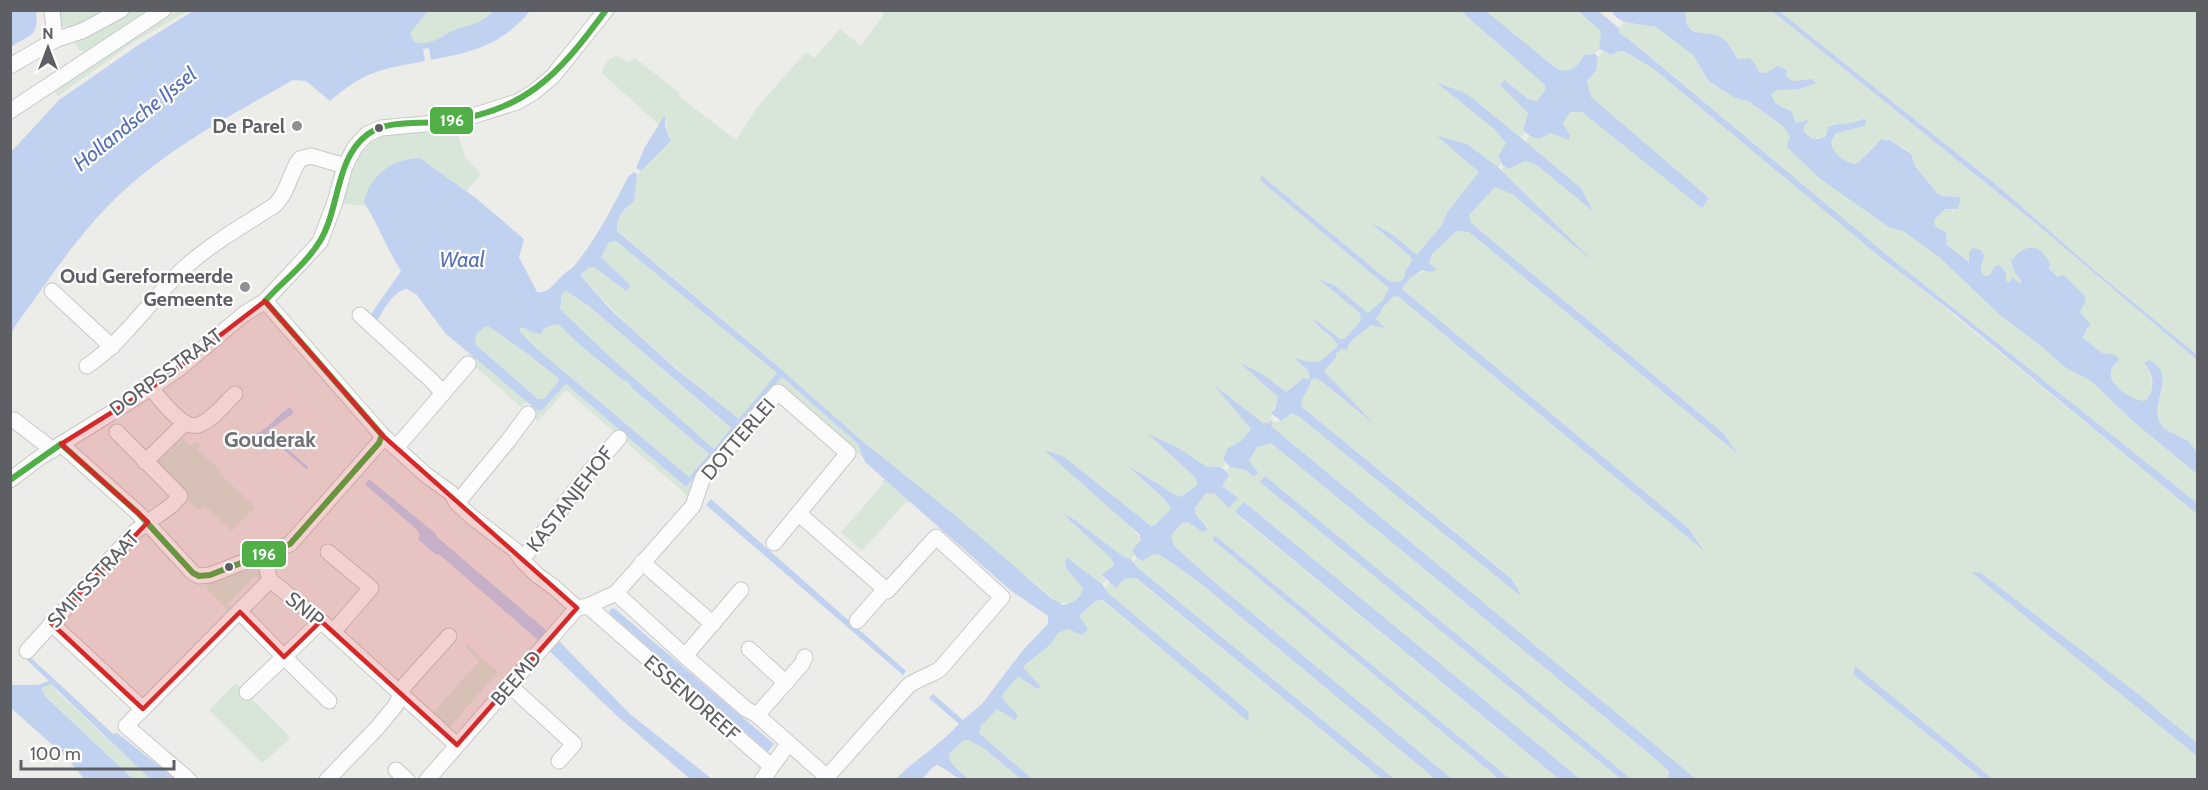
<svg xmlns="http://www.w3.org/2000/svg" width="2208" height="790" viewBox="0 0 2208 790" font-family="Cabin,sans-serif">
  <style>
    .green { fill: #d7e6d9 }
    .water { fill: #c1d2f1; fill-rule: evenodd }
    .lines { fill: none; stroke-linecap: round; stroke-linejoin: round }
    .minor-casing { stroke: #c8c8c8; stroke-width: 17 }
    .minor { stroke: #fcfcfc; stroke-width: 15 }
    .bus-1-casing { stroke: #fff; stroke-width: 10 }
    .bus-1 { stroke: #50af46; stroke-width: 6 }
    .marked { fill: #d62828; fill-opacity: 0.2; stroke: #d62828; stroke-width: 4.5; stroke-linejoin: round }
    .poi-dot { fill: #909092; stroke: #fff; stroke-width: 2 }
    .bus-dot { fill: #5e5f64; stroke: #fff; stroke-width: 2 }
    .labels { text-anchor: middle; stroke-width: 4.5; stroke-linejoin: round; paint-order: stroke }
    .poi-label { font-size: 20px; font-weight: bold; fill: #5e5f64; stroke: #fff; text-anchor: end }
    .street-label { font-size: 20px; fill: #5e5f64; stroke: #fff }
    .water-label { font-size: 21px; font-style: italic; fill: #546fb6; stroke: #fff }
    .quarter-label { font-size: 22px; font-weight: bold; fill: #6f7176; stroke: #fff }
    .line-badge { stroke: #fff; stroke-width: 2 }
    .badge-label { font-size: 16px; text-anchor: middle; font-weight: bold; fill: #fff }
  </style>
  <rect width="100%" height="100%" fill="#ecece8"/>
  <g class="green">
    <path d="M 942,10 L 1461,10 L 1541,80 L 1545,85 L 1545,90 L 1537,101 L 1528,99 L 1506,80 L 1528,113 L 1523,129 L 1526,133 L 1520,138 L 1467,94 L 1438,83 L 1494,129 L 1506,143 L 1498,156 L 1501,164 L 1498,167 L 1467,144 L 1439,138 L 1480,172 L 1448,211 L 1441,226 L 1417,255 L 1393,235 L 1374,225 L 1410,256 L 1412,261 L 1405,271 L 1405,277 L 1401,281 L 1390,282 L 1261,176 L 1261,181 L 1389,287 L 1383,300 L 1368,313 L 1336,286 L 1322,280 L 1361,313 L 1361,320 L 1346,339 L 1340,339 L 1314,319 C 1317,332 1333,334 1338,346 L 1319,362 L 1310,362 L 1295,358 L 1308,370 L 1310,377 L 1308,380 L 1304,378 L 1286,392 L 1261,373 L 1243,364 L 1278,397 C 1276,405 1271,412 1271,420 L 1269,423 L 1263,423 L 1217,387 L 1251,429 L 1241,441 L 1228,449 L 1223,459 L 1226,464 L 1222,468 L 1216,466 L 1207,467 L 1150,436 L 1196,478 L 1197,485 L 1187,493 L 1179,497 L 1130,467 L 1165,501 L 1171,509 L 1155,525 L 1150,526 L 1046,451 L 1130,525 L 1141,540 L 1132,550 L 1135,556 L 1131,559 L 1124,557 L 1072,518 L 1065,516 L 1110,556 L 1114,565 L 1102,575 L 1106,580 L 1102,584 L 1066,557 L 1066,568 L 1084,588 L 1078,599 L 1072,603 L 1059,603 L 1004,559 L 951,512 L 861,440 L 781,369 L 617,230 C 616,218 623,208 634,202 L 637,175 L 671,141 L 664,116 L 659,125 L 602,73 C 603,65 609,59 616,56 L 628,62 L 635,58 L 680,93 L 678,96 L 736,140 L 758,106 L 806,52 L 814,58 L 840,29 L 861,46 L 884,14 L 881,11 L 935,11 L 939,13 Z"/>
    <path d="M 58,11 L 112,11 C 97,18 76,33 59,25 Z"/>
    <polygon points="130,11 153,11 91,52 90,48 84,51 79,50 72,39 89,33"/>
    <polygon points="168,11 188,11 134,42 58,96 53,90"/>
    <polygon points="428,11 493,11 482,22 439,39 425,45 413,42 409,33"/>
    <path d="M 1486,11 L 1578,11 L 1601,31 L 1599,49 L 1595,54 L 1584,55 C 1578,66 1571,74 1557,69 Z"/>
    <path d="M 1678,11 L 1772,11 L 2033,221 L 2197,360 L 2197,453 C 2193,448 2189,441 2184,438 C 2179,436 2174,435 2170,433 C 2153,422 2158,403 2163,388 L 2148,367 C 2152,379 2155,391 2145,401 C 2130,400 2112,390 2111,373 C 2110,368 2114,360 2115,355 L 2102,353 L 2083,338 L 2080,312 L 2086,300 L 2085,296 L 2064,275 L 2059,277 L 2049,269 L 2050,264 C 2042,249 2035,245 2019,251 L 2018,276 L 2022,281 L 2020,283 L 2018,284 L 2015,279 L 2009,282 L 2005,282 L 2006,273 L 2001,266 L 1990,275 L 1984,276 C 1979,270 1980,266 1984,260 L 1969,257 L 1970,262 L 1947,245 L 1947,235 C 1941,231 1934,228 1934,220 L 1945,209 L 1954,210 L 1958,197 L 1943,196 L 1937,193 L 1915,166 L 1911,154 L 1903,147 L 1885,138 L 1874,145 L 1859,162 L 1856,164 C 1845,162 1832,153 1831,142 L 1836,133 L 1865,126 L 1856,122 C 1847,125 1837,123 1828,127 L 1826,136 L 1814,139 L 1804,131 L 1805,121 L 1796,123 L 1787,108 L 1777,105 L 1772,100 L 1772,93 L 1782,89 L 1800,89 L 1815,83 L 1812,79 L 1792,81 L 1772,69 L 1766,73 L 1759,72 L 1747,60 L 1738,59 L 1730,46 L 1689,28 L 1686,20 L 1686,13 Z"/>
    <polygon points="1779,11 2197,11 2197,355 2094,270 1999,187"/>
    <polygon points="1624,22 1656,27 1694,56 1708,82 1735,98 1748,101 1783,126 1819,178 1890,228 1903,231 1939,257 2001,316 2041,346 2066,368 2091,381 2135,423 2197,474 2197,503 1887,255 1631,40 1618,33 1619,28"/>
    <path d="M 1619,51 L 1624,51 L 1654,69 C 1834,219 2016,365 2197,514 L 2197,743 L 2137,693 L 1981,573 L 2197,756 L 2197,779 L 1993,779 L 1855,666 L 1853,674 L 1983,779 L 1696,779 L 1271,426 L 1273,422 L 1281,421 L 1291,414 L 1297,415 L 1521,595 L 1512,578 L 1302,407 L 1300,402 L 1311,383 L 1310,381 L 1314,378 L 1320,380 L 1369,420 L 1324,371 L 1336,358 L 1336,354 L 1341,349 L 1347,350 C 1351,337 1361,333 1371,325 L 1384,327 L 1376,319 L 1383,307 L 1395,296 L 1399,297 L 1702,549 L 1688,528 L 1402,289 C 1409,275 1421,271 1435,269 L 1429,263 L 1432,254 L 1457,231 L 1469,232 L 1735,451 L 1723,433 L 1471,223 L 1469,215 L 1495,186 L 1512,194 L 1588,256 L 1501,170 L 1504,167 L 1509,169 L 1524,160 L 1534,163 L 1592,209 L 1581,188 L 1526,142 L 1530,136 L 1539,139 L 1551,133 L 1570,136 L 1563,123 L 1570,112 L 1582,111 L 1702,207 L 1709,198 L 1591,97 L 1587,81 L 1596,71 L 1598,57 L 1603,52 L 1611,55 Z"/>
    <path d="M 456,129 L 465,157 L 481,174 L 466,191 L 437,170 L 395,163 L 378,174 L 364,202 L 367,206 L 343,204 C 362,124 383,133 456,129 Z"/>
    <path d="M 616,241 L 777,373 L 739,420 C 683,374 628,329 580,275 L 588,268 L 594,267 L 626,291 L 631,286 L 601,257 L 609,242 Z"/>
    <polygon points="566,291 589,306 731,429 713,450 608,355 560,309 562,294"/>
    <polygon points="554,324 559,325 581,346 623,380 627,381 633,389 709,454 689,477 537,349 518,331 521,327 535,333"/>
    <path d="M 488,326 L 524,351 L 558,378 L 559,381 L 544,399 L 538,399 L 476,345 C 473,337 479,328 488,326 Z"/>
    <polygon points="472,356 527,401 521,407 469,361"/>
    <polygon points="782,377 858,444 864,458 852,449 853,447 784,386 689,497 566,390 538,421 528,412 531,405 538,410 566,384 686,487"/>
    <polygon points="180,435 191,446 196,441 201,445 197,449 221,471 219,473 255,507 232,531 204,505 199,510 153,466"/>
    <path d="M 1271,443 L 1652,756 L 1669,771 L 1668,779 L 1631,779 L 1263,480 L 1261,482 L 1621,779 L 1580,779 L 1244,503 L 1235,513 L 1559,779 L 1510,779 L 1218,538 L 1212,539 L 1499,779 L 1452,779 L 1212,580 L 1174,546 L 1170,535 L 1181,524 L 1187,522 L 1203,532 L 1208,528 L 1195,513 C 1195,505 1200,498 1206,493 L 1215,494 L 1229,507 L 1222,486 L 1229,475 L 1226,471 L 1230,467 L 1246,470 L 1254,477 L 1258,472 L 1249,461 L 1257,447 Z"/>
    <polygon points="885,478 910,501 908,503 906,502 862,551 841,532 884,483 882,481"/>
    <polygon points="1159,554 1199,582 1435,779 1394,779 1138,568 1134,562 1137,558 1143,561 1152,555"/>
    <polygon points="253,565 259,567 262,577 260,580 255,576 227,604 231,609 228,611 208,591 207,583 223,576 224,579 229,577 229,575"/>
    <polygon points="1135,578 1382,779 1032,779 979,733 981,726 997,709 1015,719 1018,715 1002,698 1003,694 1018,676 1037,689 1040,687 1023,668 1051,644 1058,633 1068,629 1088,629 1079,616 1095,601 1102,600 1249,721 1108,593 1105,587 1110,583 1116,588 1124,579"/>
    <polygon points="467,645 498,672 449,728 422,705 423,704 434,712 479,661 465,647"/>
    <polygon points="51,684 56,691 150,779 133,779 45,695 41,688"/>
    <polygon points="235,684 237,684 289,736 289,739 264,762 261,762 209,710"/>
    <path d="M 964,740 C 980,738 1009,769 1021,779 L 969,779 C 961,772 949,765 949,754 Z"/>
  </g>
  <g class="water">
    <path d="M 11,10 L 36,11 C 39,38 30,34 11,47 Z"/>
    <path d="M 1678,10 L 1686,13 C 1684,40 1706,29 1720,37 C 1728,41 1733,51 1738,59 L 1750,58 L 1755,64 L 1759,72 L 1766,73 L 1777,66 L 1787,70 L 1786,76 L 1792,81 L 1812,79 L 1816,83 L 1800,89 L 1777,90 L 1771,95 L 1776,104 L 1791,111 L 1796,123 L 1809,120 L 1804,127 L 1804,131 C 1812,140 1816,141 1826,136 L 1828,127 C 1839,122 1849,126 1863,119 L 1866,120 L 1865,126 L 1836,133 L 1831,142 C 1832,153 1845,162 1855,164 L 1859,162 L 1881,139 L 1890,140 L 1911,154 L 1915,166 L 1937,193 L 1943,196 L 1958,197 L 1961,199 L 1957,209 L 1945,209 L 1934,220 C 1934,228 1939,229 1946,232 L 1947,245 L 1969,262 L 1969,252 L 1972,248 L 1980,250 L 1984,255 C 1984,264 1977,268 1984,276 L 1990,275 L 1995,266 L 2000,265 L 2006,273 L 2006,281 L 2009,282 L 2012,278 L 2020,283 L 2022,281 L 2015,273 L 2011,261 C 2025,243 2040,242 2050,264 L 2049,269 L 2058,277 L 2064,275 L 2085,296 L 2086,300 L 2080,312 L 2091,325 L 2086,329 L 2083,338 L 2102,353 L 2115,355 L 2118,357 L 2119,360 C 2096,377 2127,400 2145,401 C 2156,390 2154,373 2144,363 L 2149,360 C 2177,375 2152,399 2159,420 C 2163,432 2175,433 2185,439 C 2190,442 2194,448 2197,453 L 2197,474 L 2135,423 L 2091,381 L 2066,368 L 2041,346 L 2001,316 L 1939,257 L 1903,231 L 1890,228 L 1819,178 L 1787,147 L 1790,136 L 1783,126 L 1748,101 L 1735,98 L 1708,81 L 1694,56 L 1656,27 L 1624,22 L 1617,18 L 1611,11 Z"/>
    <path d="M 193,11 L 428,11 L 410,33 L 414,42 C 433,46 438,37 455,30 C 473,23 478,26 493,11 L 530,11 C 502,45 473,52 431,60 L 429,48 L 423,49 L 425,61 C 381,69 365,71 330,101 L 306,81 L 293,80 C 232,115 167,148 116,198 C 86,227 60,263 36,297 C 28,310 17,320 11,334 L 11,152 L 59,100 L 137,46 Z"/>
    <path d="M 1461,11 L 1486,11 L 1557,69 C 1571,74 1578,66 1584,55 L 1595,54 L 1598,57 L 1596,71 L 1587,81 L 1591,97 L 1709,198 L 1702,208 L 1582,112 L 1570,112 L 1563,123 L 1570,136 L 1569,140 L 1551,133 L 1539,139 L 1530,136 L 1523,130 L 1528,113 L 1500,85 L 1505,80 L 1528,99 L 1537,101 L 1545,90 L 1545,85 Z"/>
    <polygon points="1578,11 1598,11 1619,28 1619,33 1630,40 1887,255 2197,503 2197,514 1956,315 1884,260 1654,69 1624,51 1619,51 1611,55 1599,49 1601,31"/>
    <polygon points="1772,11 1779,11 1999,187 2094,270 2197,355 2197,360 2033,221"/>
    <polygon points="1436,82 1467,94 1526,142 1581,188 1593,211 1534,163 1524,161 1509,169 1503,166 1498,156 1506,143 1494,129"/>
    <polygon points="665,115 665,126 671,141 641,171 636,168 645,147"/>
    <path d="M 1437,136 L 1467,144 L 1498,167 L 1594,262 L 1512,194 L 1495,187 L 1469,215 L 1471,223 L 1723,433 L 1737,453 L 1469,232 L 1457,231 L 1432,254 L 1429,263 L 1436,269 L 1432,272 L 1422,270 L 1409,279 L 1402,289 L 1688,528 L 1704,551 L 1399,297 L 1394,296 L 1383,307 L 1376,319 L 1385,328 L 1371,325 C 1361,334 1351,337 1347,350 L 1341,349 L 1336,354 L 1336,358 L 1324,371 L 1374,424 L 1320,380 L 1314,378 L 1310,381 L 1311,383 L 1301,401 L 1302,407 L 1512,579 L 1522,597 L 1297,415 L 1291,414 L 1281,421 L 1271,413 L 1275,409 L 1278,397 L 1240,363 L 1261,373 L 1286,392 L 1304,378 L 1308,380 L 1310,377 L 1308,370 L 1294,358 L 1310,362 L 1319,362 L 1338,346 C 1333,334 1318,331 1313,318 L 1340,339 L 1345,339 L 1361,320 L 1360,313 L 1319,279 L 1336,286 L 1368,313 L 1383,300 L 1389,288 L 1261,181 L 1261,175 L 1390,282 L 1401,281 L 1405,277 L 1405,271 L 1412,261 L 1410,256 L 1370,222 L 1393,235 L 1417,255 L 1441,226 L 1448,211 L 1479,172 Z"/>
    <path d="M 420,158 L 477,199 L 524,239 L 519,257 L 537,292 C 549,294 555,282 563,275 C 566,271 571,270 574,266 C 596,240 612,208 628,177 L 634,172 L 637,175 L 634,202 C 623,208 616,218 617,231 L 781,369 L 861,440 L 951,512 L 1051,598 L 1063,605 C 1074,602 1080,600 1083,588 L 1066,568 L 1066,557 L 1102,584 L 1108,593 L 1248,711 L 1249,722 L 1103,600 L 1095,601 L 1079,616 L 1088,629 L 1082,635 L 1068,629 L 1058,633 L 1051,644 L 1023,667 L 1041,687 L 1037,689 L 1018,676 L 1003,694 L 1002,698 L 1018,715 L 1015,720 L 997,709 L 981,726 L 979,733 L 1032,779 L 1021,779 L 984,748 L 968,740 L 964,740 L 949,754 C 949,765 961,772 969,779 C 952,779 952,771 937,765 L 932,768 L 922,779 L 896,779 C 915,759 940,745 959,724 L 929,698 L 933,694 L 963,720 L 982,704 L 1023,650 L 1048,624 L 1048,616 L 1010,590 L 865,462 L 858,444 L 782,377 L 686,487 L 566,384 L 542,410 L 538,411 L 446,334 L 416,294 L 407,289 C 393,291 384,310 377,321 L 369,317 L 401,271 C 387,249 378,225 364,202 C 371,174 392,159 420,158 ZM 616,241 L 777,373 L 739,419 L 676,369 L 610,309 L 580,275 L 588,268 L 594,267 L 626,291 L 631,286 L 601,257 L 609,242 ZM 566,291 L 589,306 L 731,428 L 714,449 L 608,355 L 560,309 L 562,294 ZM 554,324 L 559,325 L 581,346 L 623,380 L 627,381 L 633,389 L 709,454 L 689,477 L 537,349 L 519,331 L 521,327 L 535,333 L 541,334 L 543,329 ZM 488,326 L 524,351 L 558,378 L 559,381 L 544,399 L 538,399 L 476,345 C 473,337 480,328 488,326 Z"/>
    <polygon points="1213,384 1263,423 1269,423 1271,420 1273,422 1271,426 1696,779 1668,779 1669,771 1652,756 1271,443 1257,447 1249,461 1258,472 1254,477 1246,470 1230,467 1223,459 1228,448 1241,441 1251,429"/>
    <polygon points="290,407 294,413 271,429 271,434 308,467 307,470 266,434 263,434 252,442 250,438 267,427 283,412"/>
    <path d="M 1148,434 L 1175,446 L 1207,467 C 1216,466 1223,466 1229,475 L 1222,486 L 1238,498 L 1229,508 L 1215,494 L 1206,493 L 1195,508 L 1195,513 L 1208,529 L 1203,532 L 1187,522 L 1181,524 L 1171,535 L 1174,546 L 1212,580 L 1452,779 L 1435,779 L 1199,582 L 1159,554 L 1152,555 L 1143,561 L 1137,558 L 1132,550 L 1141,540 L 1139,534 L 1044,450 L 1064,457 L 1151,526 L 1155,525 L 1171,509 L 1165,500 L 1127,465 L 1179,497 L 1187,493 L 1197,485 L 1196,478 Z"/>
    <polygon points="1265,476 1631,779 1621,779 1260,482"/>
    <polygon points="369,479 435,533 437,537 559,641 630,714 712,779 690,779 615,714 538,640 440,555 435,554 418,539 420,535 417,530 365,484"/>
    <polygon points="711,499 906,671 903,675 706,505"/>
    <polygon points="1244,502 1580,779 1559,779 1235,512"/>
    <polygon points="1064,515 1072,518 1124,557 1131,559 1138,568 1394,779 1382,779 1136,578 1124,579 1116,588 1102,575 1114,565 1110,557"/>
    <polygon points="1213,536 1218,538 1510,779 1499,779 1213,540"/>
    <polygon points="1971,572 1981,573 2137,693 2197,743 2197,756"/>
    <polygon points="612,608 615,609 774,744 768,752 610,614 609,611"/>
    <polygon points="29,656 113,734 117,733 176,779 150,779 51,684 41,688 45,696 133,779 84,779 68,759 11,708 10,685 38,685 49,681 27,660"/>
    <polygon points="1855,666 1993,779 1983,779 1853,674"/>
  </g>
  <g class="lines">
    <defs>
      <g id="minor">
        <polyline points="52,10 55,40"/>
        <polyline points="10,66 55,40 82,31 121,10"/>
        <polyline points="10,111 163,10"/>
        <polyline points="52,291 112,347"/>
        <polyline points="265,301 382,435 426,475 451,493 457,503 472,517 515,550 522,560 537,575 555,588 577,608"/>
        <polyline points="360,315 431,380 443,393"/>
        <path d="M 87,366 C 124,341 149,302 181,271 C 208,245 243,226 275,205 C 289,191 289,174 300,159 L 311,156 L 345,166"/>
        <path d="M 151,388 C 160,399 183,430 198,425 C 212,421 225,403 235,394"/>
        <polyline points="14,420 53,450"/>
        <polyline points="61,444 138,513 193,573 199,576 210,575 290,544 379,443 382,435"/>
        <polyline points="396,448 468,364"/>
        <polyline points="145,462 185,423"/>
        <polyline points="10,480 39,458 151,388 180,368 244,314 265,301 320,242 335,202 345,166 355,147 367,134 381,128 457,121 517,102 534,92 553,76 606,10"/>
        <polyline points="457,503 508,441 528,414"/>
        <polyline points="799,514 885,589"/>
        <polyline points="328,552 371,588 333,632"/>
        <polyline points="263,554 270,580 321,621 457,745"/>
        <polyline points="522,560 591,470 619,438"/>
        <polyline points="642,562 713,624"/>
        <polyline points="741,590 685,656 746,709 757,715"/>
        <polyline points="588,606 771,766"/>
        <polyline points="240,612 284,657 321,621"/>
        <polyline points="51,623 143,709"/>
        <polyline points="749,649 786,683"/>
        <polyline points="27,651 136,531 172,505 180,496 117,432"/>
        <polyline points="685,656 616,593 693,506 703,477 778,392 848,453 774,543"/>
        <path d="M 805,657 L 802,664 L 757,715 L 827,777 L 908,686 C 918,678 930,676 940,669 L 1002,597 L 936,537 L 887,591 L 885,589 L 857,621"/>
        <polyline points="509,685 574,744 559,761"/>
        <polyline points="247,692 284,657 329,701"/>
        <polyline points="396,770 407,780"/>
        <polyline points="189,780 126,726 270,580"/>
        <polyline points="327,780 377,728 396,705 405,685 449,636"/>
        <polyline points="427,780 577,608 588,606 616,593"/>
        <polyline points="762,780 789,743"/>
      </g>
    </defs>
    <use href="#minor" class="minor-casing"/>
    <use href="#minor" class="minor"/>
    <defs>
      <g id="bus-1">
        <path d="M 265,301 C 283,281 306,264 320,241 C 340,208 335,158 368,134 C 387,120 416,124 439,122 C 523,114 558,76 606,10"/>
        <polyline points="265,301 382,435"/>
        <polyline points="61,444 138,513 193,573 199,576 210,575 290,544 379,443 382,435"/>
        <polyline points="10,480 61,444"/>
      </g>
    </defs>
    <use href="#bus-1" class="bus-1-casing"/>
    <use href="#bus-1" class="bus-1"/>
  </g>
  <path class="marked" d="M 265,301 L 382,435 L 577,608 L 457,745 L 321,621 L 284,657 L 240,612 L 143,709 L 51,623 L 148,522 L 61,444 L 151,388 Z"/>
  <g class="poi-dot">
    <circle cx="297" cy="126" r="6"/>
    <circle cx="245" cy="287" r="6"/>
  </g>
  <g class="bus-dot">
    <circle cx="379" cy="128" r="5"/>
    <circle cx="229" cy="567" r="5"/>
  </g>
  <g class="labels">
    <g class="poi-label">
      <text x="285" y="133">De Parel</text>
      <text x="233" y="283">Oud Gereformeerde<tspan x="233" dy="23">Gemeente</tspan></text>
    </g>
    <g class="street-label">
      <text transform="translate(166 372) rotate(-36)" y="7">DORPSSTRAAT</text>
      <text transform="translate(738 439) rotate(-49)" y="7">DOTTERLEI</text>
      <text transform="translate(570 499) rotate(-52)" y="7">KASTANJEHOF</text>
      <text transform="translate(93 579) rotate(-47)" y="7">SMITSSTRAAT</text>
      <text transform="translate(305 609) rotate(39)" y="7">SNIP</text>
      <text transform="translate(516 678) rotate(-49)" y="7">BEEMD</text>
      <text transform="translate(692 698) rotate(41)" y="7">ESSENDREEF</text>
    </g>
    <g class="water-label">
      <text transform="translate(135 119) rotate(-39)" y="7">Hollandsche IJssel</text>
      <text x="462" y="267">Waal</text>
    </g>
    <g class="quarter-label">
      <text x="270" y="447">Gouderak</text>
    </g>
  </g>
  <g class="line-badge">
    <rect x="429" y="106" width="45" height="29" rx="6" fill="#50af46"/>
    <rect x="241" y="540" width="46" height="28" rx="6" fill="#50af46"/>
  </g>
  <g class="badge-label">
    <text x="452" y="126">196</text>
    <text x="264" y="560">196</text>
  </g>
  <rect width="2208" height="790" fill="none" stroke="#5e5f64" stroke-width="24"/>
  <g transform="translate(48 48)" stroke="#ffffff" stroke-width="4.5" paint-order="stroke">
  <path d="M0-4.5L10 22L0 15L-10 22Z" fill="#5e5f64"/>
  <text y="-9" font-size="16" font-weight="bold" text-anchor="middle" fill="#5e5f64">N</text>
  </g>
  <path d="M21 760v9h153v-9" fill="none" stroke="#5e5f64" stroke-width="3"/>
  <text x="30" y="760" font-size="18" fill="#5e5f64" stroke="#ffffff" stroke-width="4.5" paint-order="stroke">100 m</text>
</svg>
